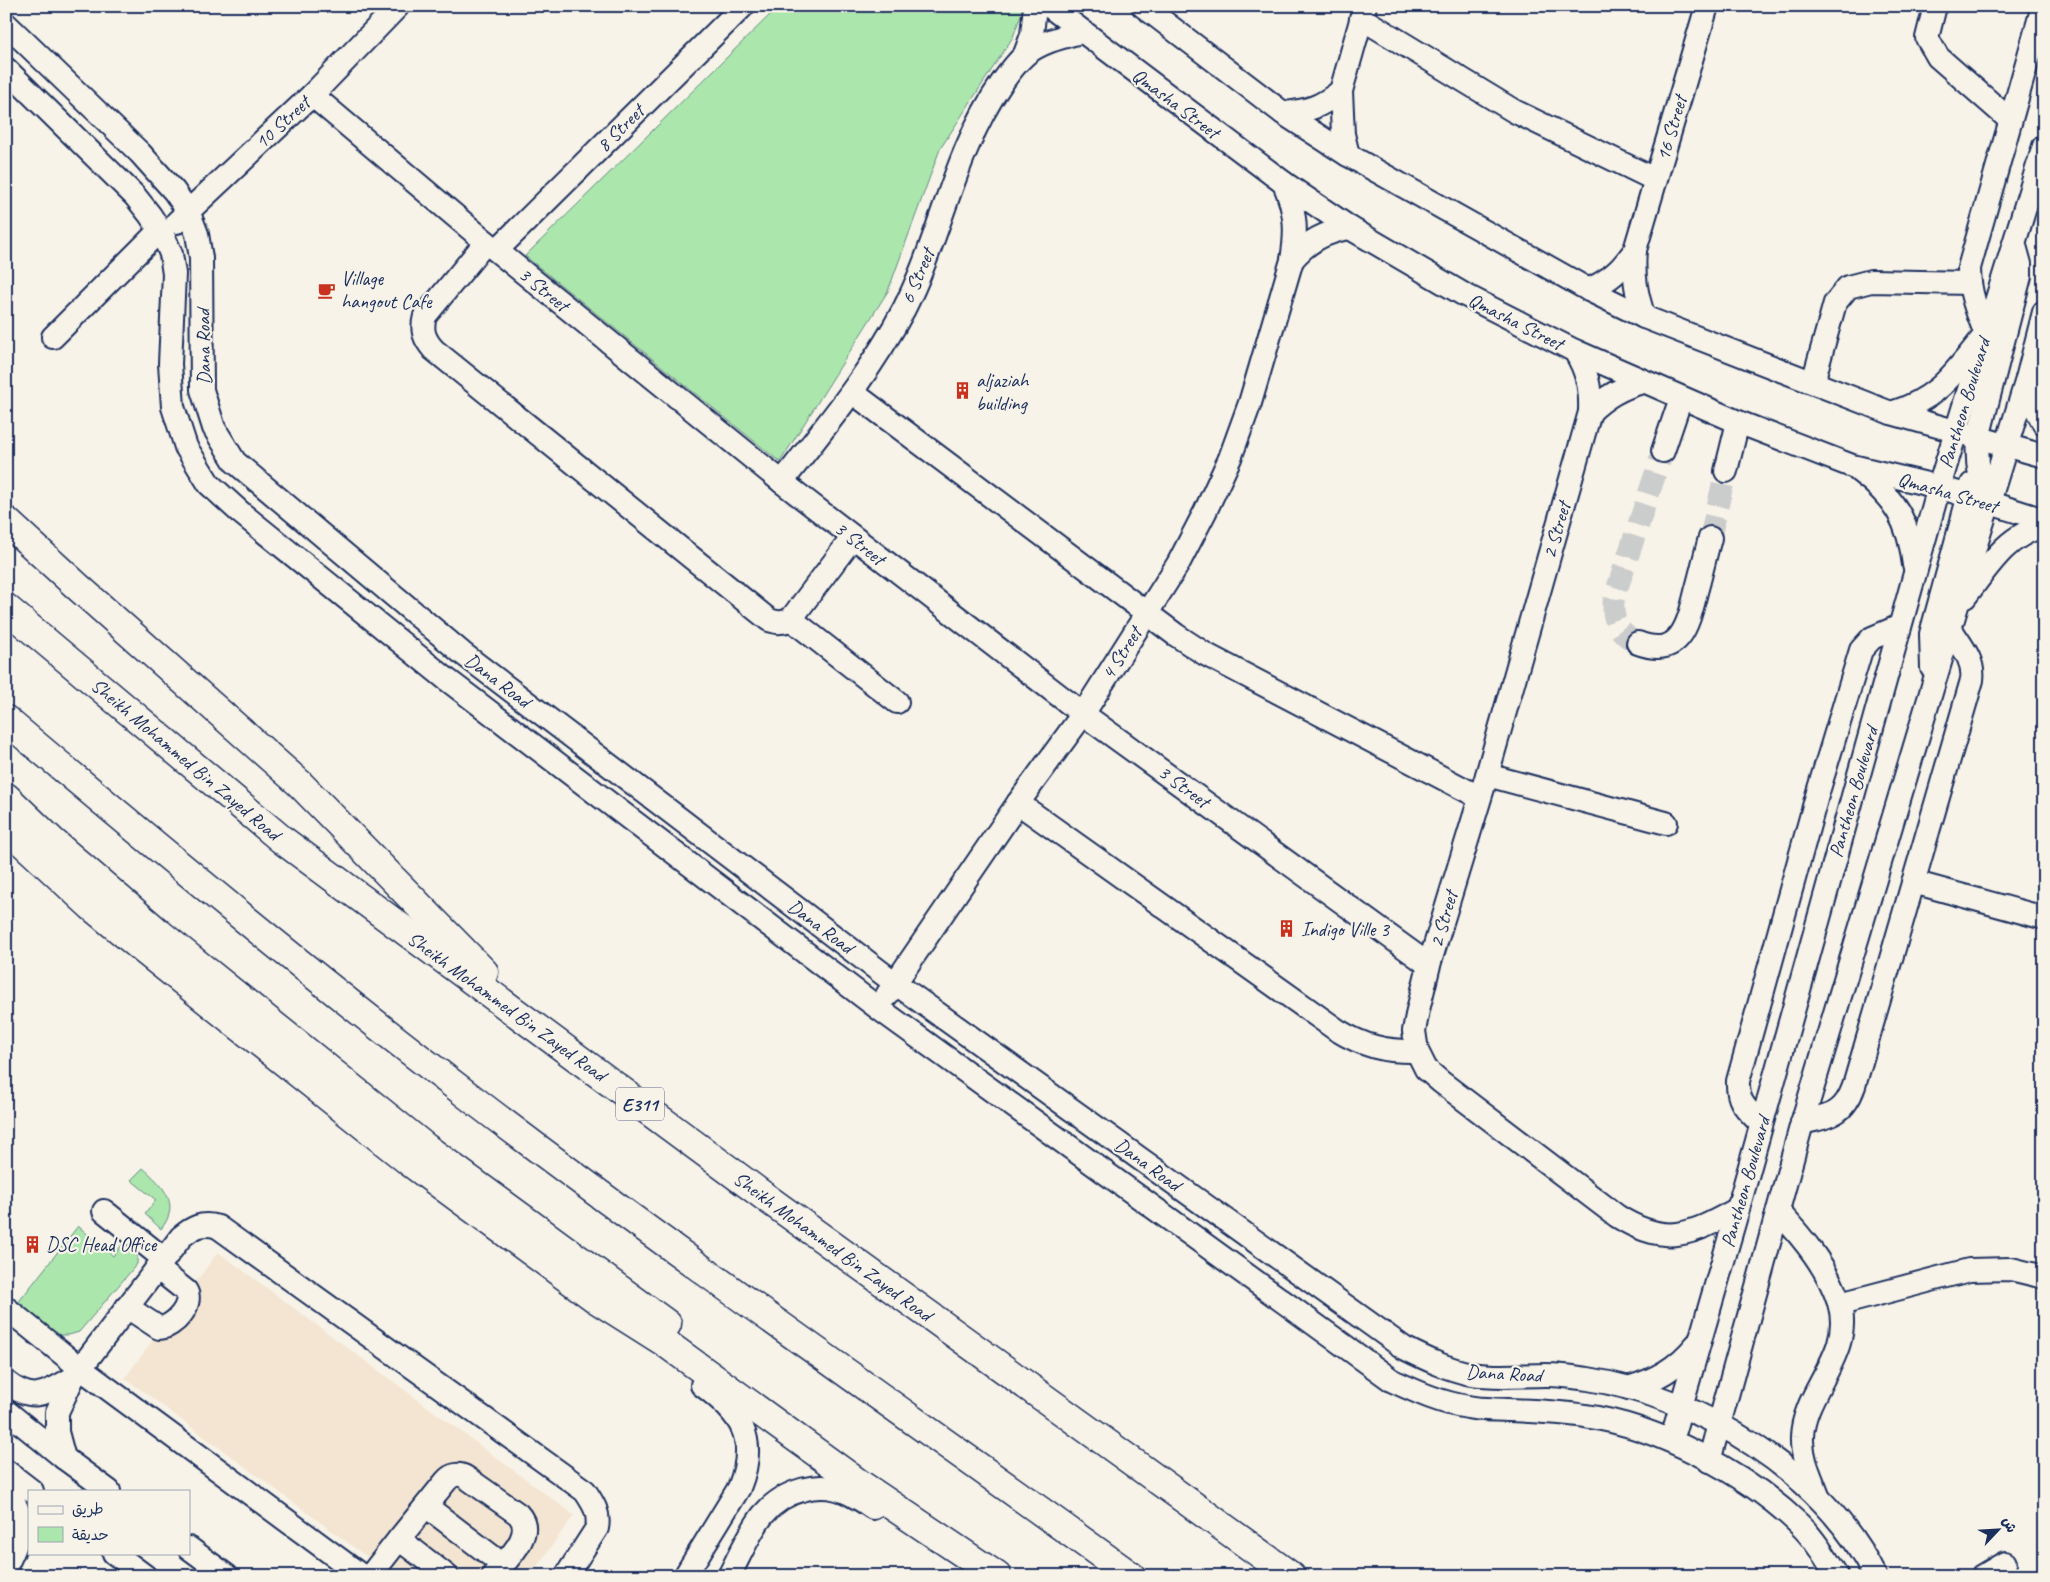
<svg xmlns="http://www.w3.org/2000/svg" width="2050" height="1582" viewBox="0 0 2050 1582" font-family="Caveat,'Playpen Sans Arabic',sans-serif">
  <style>
    .built { fill: #f3e5d1 }
    .green { fill: #abe6ac; stroke: #638a85 }
    .lines { fill: none; stroke-linecap: round; stroke-linejoin: round }
    .minor-tunnel { stroke: #cbcccc; stroke-width: 22; stroke-dasharray: 22 11; stroke-linecap: butt }
    .minor-casing { stroke: #1b2f5e; stroke-width: 26 }
    .highway-casing { stroke: #1b2f5e; stroke-width: 31 }
    .minor { stroke: #f7f3e8; stroke-width: 22 }
    .highway { stroke: #f7f3e8; stroke-width: 28 }
    .labels { text-anchor: middle; stroke-width: 4.5; stroke-linejoin: round; paint-order: stroke }
    .shield { fill: #f7f3e8; stroke: #5d6a87; stroke-width: 1 }
    .shield-label { font-size: 19px; font-weight: bold; fill: #1b2f5e }
    .street-label { font-size: 20px; fill: #1b2f5e; stroke: #f7f3e8 }
    .poi-label { font-size: 20px; fill: #1b2f5e; stroke: #f7f3e8; text-anchor: start }
  </style>
  <rect width="100%" height="100%" fill="#f7f3e8"/>
  <filter id="ink" filterUnits="userSpaceOnUse"><feTurbulence type="fractalNoise" baseFrequency=".02" numOctaves="2"/><feDisplacementMap in="SourceGraphic" scale="10" xChannelSelector="R" yChannelSelector="G"/><feConvolveMatrix kernelMatrix="1 2 1 2 8 2 1 2 1" color-interpolation-filters="sRGB"/></filter>
  <g filter="url(#ink)">
    <polygon class="built" points="218,1252 574,1515 530,1576 393,1576 125,1378"/>
    <g class="green">
      <polygon points="779,6 1020,6 1023,9 1013,37 940,149 888,291 780,462 525,256"/>
      <path d="M 143,1168 C 162,1185 182,1203 161,1229 L 145,1214 L 156,1200 L 131,1180 Z"/>
      <path d="M 78,1226 L 113,1256 L 126,1240 C 135,1248 138,1252 137,1264 L 79,1332 L 69,1335 L 59,1335 L 17,1304 Z"/>
    </g>
    <g class="lines">
      <g class="minor-tunnel">
        <polyline points="1710,538 1726,471"/>
        <path d="M 1638,643 C 1618,634 1611,619 1614,598 L 1663,451"/>
      </g>
      <defs>
        <g id="minor">
          <polyline points="1049,6 1284,183 1350,228 1463,294 1575,351 1738,422 1852,466 1939,487 2044,520"/>
          <polyline points="1143,6 1283,113 1348,155 1589,290 1644,317 1891,413 2044,456"/>
          <polyline points="1935,6 1927,38 1938,57 2010,120"/>
          <polyline points="1361,18 1514,111 1656,180"/>
          <path d="M 6,24 L 140,153 L 174,191 L 188,211 L 197,234 L 201,258 L 202,390 L 214,428 L 235,462 L 462,653 L 895,983 L 1404,1348 C 1426,1359 1447,1369 1471,1374 C 1496,1378 1521,1375 1546,1375 C 1560,1375 1574,1377 1588,1379 C 1698,1396 1825,1473 1875,1576"/>
          <polyline points="1025,54 1032,35 1035,6"/>
          <path d="M 6,69 L 135,196 L 150,215 L 163,235 L 171,254 L 174,274 L 170,364 L 173,407 L 186,447 L 209,484 L 241,513 L 445,678 L 878,1008 L 1393,1381 C 1417,1392 1441,1403 1468,1407 C 1481,1410 1496,1409 1509,1410 C 1535,1411 1560,1412 1585,1416 C 1658,1426 1746,1473 1799,1524 C 1814,1538 1826,1558 1837,1576"/>
          <polyline points="312,95 486,242 782,482 1083,714 1429,965"/>
          <path d="M 1283,113 C 1309,111 1320,107 1341,91"/>
          <polyline points="1348,155 1343,134 1341,91 1365,6"/>
          <polyline points="177,222 312,95 398,6"/>
          <path d="M 486,242 L 425,316 C 421,330 424,339 434,350 L 769,620 C 778,623 783,623 791,619 L 853,537"/>
          <polyline points="497,250 743,6"/>
          <path d="M 1292,260 C 1308,241 1325,232 1350,228"/>
          <path d="M 1589,290 C 1611,279 1621,270 1635,250"/>
          <path d="M 1644,317 C 1636,294 1633,275 1635,250 L 1707,6"/>
          <polyline points="53,337 160,230"/>
          <path d="M 1575,351 C 1587,371 1591,388 1590,412 L 1487,775 L 1429,965 L 1418,1010 L 1414,1031 L 1417,1051 L 1426,1069 L 1441,1082 L 1617,1216 C 1666,1247 1691,1235 1738,1209"/>
          <polyline points="2027,379 2033,403 2044,424"/>
          <polyline points="1813,382 1835,303 1848,287 1871,281 1969,283"/>
          <polyline points="852,392 1176,635 1205,654 1479,797"/>
          <path d="M 1590,412 C 1606,396 1622,387 1643,382"/>
          <path d="M 1891,413 C 1940,399 1955,371 1986,334 C 1977,312 1969,292 1969,268 L 2043,6"/>
          <polyline points="1663,451 1681,398"/>
          <polyline points="1726,471 1738,422"/>
          <path d="M 1859,471 C 1894,497 1909,521 1914,565"/>
          <path d="M 782,482 C 825,427 871,372 904,309 C 941,236 954,152 1001,84 C 1008,74 1016,63 1025,55 C 1040,42 1062,37 1081,32"/>
          <path d="M 1989,502 C 1979,481 1976,462 1978,438 L 2020,276 L 2020,264 L 2015,246"/>
          <path d="M 1965,597 C 1986,570 2007,533 2044,527"/>
          <polyline points="791,619 897,702"/>
          <path d="M 1638,643 C 1681,659 1688,624 1696,592 C 1701,574 1705,556 1710,538"/>
          <polyline points="1932,668 1931,634 1972,484"/>
          <polyline points="1487,775 1666,823"/>
          <path d="M 1018,803 L 1337,1030 C 1363,1046 1386,1052 1417,1051"/>
          <polyline points="1913,882 2044,918"/>
          <path d="M 887,995 L 1018,803 L 1083,714 L 1178,564 L 1205,512 L 1230,458 L 1250,403 L 1292,260 C 1297,230 1296,212 1284,183"/>
          <path d="M 1802,1123 C 1830,1116 1844,1115 1854,1086 L 1972,680 C 1975,660 1960,644 1950,628"/>
          <path d="M 1761,1124 C 1747,1109 1737,1103 1738,1081 L 1818,792 L 1861,650 L 1872,638 L 1900,626"/>
          <polyline points="104,1211 164,1259"/>
          <path d="M 1778,1211 C 1803,1238 1828,1268 1839,1303 C 1855,1353 1803,1391 1802,1437 C 1801,1458 1811,1477 1818,1496"/>
          <polyline points="1840,1304 1969,1270 2011,1269 2044,1277"/>
          <path d="M 127,1307 L 159,1328 C 174,1328 194,1304 186,1291 L 157,1268"/>
          <polyline points="6,1308 80,1368 362,1576"/>
          <path d="M 6,1382 C 34,1404 46,1393 73,1378"/>
          <path d="M 1628,1388 C 1656,1380 1677,1368 1696,1345"/>
          <polyline points="6,1411 64,1458 109,1491"/>
          <polyline points="1671,1441 1738,1209 1939,487 2044,146"/>
          <path d="M 64,1458 L 57,1432 L 57,1412 L 73,1378 L 181,1237 C 193,1227 202,1222 218,1227 L 585,1491 C 593,1503 600,1513 597,1528 L 566,1576"/>
          <polyline points="1709,1461 1802,1123 1956,609 2027,379 2044,312"/>
          <polyline points="6,1471 32,1491"/>
          <path d="M 6,1492 C 29,1517 20,1539 6,1566"/>
          <polyline points="426,1506 502,1564"/>
          <polyline points="189,1548 227,1576"/>
          <polyline points="114,1553 145,1576"/>
          <polyline points="370,1576 399,1539"/>
          <path d="M 447,1576 L 399,1539 L 446,1481 C 452,1474 459,1473 467,1478 L 518,1514 C 537,1534 506,1560 493,1576"/>
          <path d="M 685,1576 L 739,1488 C 759,1438 741,1414 702,1385"/>
          <path d="M 729,1576 C 739,1557 750,1531 763,1515 C 784,1490 820,1479 850,1494 C 858,1498 866,1503 873,1508"/>
          <polyline points="1983,1576 2005,1563"/>
        </g>
        <g id="highway">
          <polyline points="6,521 78,587 299,783 484,972"/>
          <polyline points="6,608 281,839 772,1202 1291,1576"/>
          <path d="M 6,720 C 160,850 315,979 475,1101 C 690,1265 912,1418 1131,1576"/>
          <polyline points="6,797 52,841 159,933 425,1147 667,1324"/>
          <polyline points="6,827 91,906 144,950 411,1163 596,1299 664,1342 857,1482 997,1576"/>
        </g>
      </defs>
      <use href="#minor" class="minor-casing"/>
      <use href="#highway" class="highway-casing"/>
      <use href="#minor" class="minor"/>
      <use href="#highway" class="highway"/>
    </g>
  </g>
  <defs>
    <symbol id="cafe-bare" viewBox="-9 -9 18 18"><path d="M-5.5-4.5H6V0H3Q3 3.5 0 3.5H-2.5Q-5.5 3.5-5.5 0ZM3-3.2v2h1.7v-2ZM-6 4.5H4V6H-6Z" fill="#c8321e" stroke="#f7f3e8" stroke-width="2.5" paint-order="stroke"/></symbol>
    <symbol id="building-bare" viewBox="-9 -9 18 18"><path d="M-4-6H4V6H1V3H-1V6H-4ZM-2.5-4.3h1.7v1.8h-1.7ZM.8-4.3h1.7v1.8H.8ZM-2.5-1h1.7V.8h-1.7ZM.8-1h1.7V.8H.8Z" fill="#c8321e" stroke="#f7f3e8" stroke-width="2.5" paint-order="stroke"/></symbol>
  </defs>
  <g fill-rule="evenodd">
    <use href="#cafe-bare" x="314" y="278" width="25" height="25"/>
    <use href="#building-bare" x="950" y="378" width="25" height="25"/>
    <use href="#building-bare" x="1274" y="916" width="25" height="25"/>
    <use href="#building-bare" x="20" y="1232" width="25" height="25"/>
  </g>
  <g class="labels">
    <rect class="shield" x="616" y="1087.5" width="48" height="33" rx="4"/>
    <g class="shield-label">
      <text x="640" y="1111">E311</text>
    </g>
    <g class="street-label">
      <text transform="translate(1176 103) rotate(37)" y="7">Qmasha Street</text>
      <text transform="translate(282 122) rotate(-43)" y="7">10 Street</text>
      <text transform="translate(620 128) rotate(-45)" y="7">8 Street</text>
      <text transform="translate(1671 128) rotate(-74)" y="7">16 Street</text>
      <text transform="translate(917 276) rotate(-67)" y="7">6 Street</text>
      <text transform="translate(544 289) rotate(39)" y="7">3 Street</text>
      <text transform="translate(1516 321) rotate(27)" y="7">Qmasha Street</text>
      <text transform="translate(203 347) rotate(-91)" y="7">Dana Road</text>
      <text transform="translate(1964 403) rotate(-73)" y="7">Pantheon Boulevard</text>
      <text transform="translate(1948 492) rotate(16)" y="7">Qmasha Street</text>
      <text transform="translate(1556 530) rotate(-74)" y="7">2 Street</text>
      <text transform="translate(860 543) rotate(38)" y="7">3 Street</text>
      <text transform="translate(1121 653) rotate(-58)" y="7">4 Street</text>
      <text transform="translate(498 680) rotate(37)" y="7">Dana Road</text>
      <text transform="translate(186 759) rotate(40)" y="7">Sheikh Mohammed Bin Zayed Road</text>
      <text transform="translate(1184 786) rotate(36)" y="7">3 Street</text>
      <text transform="translate(1853 792) rotate(-74)" y="7">Pantheon Boulevard</text>
      <text transform="translate(1443 919) rotate(-74)" y="7">2 Street</text>
      <text transform="translate(821 926) rotate(37)" y="7">Dana Road</text>
      <text transform="translate(507 1006) rotate(36)" y="7">Sheikh Mohammed Bin Zayed Road</text>
      <text transform="translate(1148 1164) rotate(36)" y="7">Dana Road</text>
      <text transform="translate(1745 1182) rotate(-74)" y="7">Pantheon Boulevard</text>
      <text transform="translate(833 1246) rotate(36)" y="7">Sheikh Mohammed Bin Zayed Road</text>
      <text transform="translate(1504 1373) rotate(3)" y="7">Dana Road</text>
    </g>
    <g class="poi-label">
      <text x="341" y="285">Village<tspan x="341" dy="23">hangout Cafe</tspan></text>
      <text x="976" y="387">aljaziah<tspan x="976" dy="23">building</tspan></text>
      <text x="1301" y="936">Indigo Ville 3</text>
      <text x="46" y="1251">DSC Head Office</text>
    </g>
  </g>
  <rect width="2050" height="1582" fill="none" stroke="#f7f3e8" stroke-width="25"/>
  <rect x="12" y="12" width="2025" height="1557" fill="none" stroke="#1b2f5e" stroke-width="2" filter="url(#ink)"/>
  <rect x="28" y="1490" width="162" height="65" fill="#f7f3e8" stroke="#9fa5b1"/>
  <rect x="38" y="1506" width="25" height="8" fill="#f7f3e8" stroke="#9fa5b1"/>
  <text x="72" y="1514" font-size="15" fill="#1b2f5e">طريق</text>
  <rect x="38" y="1527" width="25" height="15" fill="#abe6ac" stroke="#9fa5b1"/>
  <text x="72" y="1540" font-size="15" fill="#1b2f5e">حديقة</text>
  <g transform="translate(1998 1530) rotate(65)" stroke="#f7f3e8" stroke-width="4" paint-order="stroke">
  <path d="M0-4L9 19L0 12L-9 19Z" fill="#1b2f5e"/>
  <text y="-8" font-size="14" font-weight="bold" text-anchor="middle" fill="#1b2f5e">ش</text>
  </g>
</svg>
